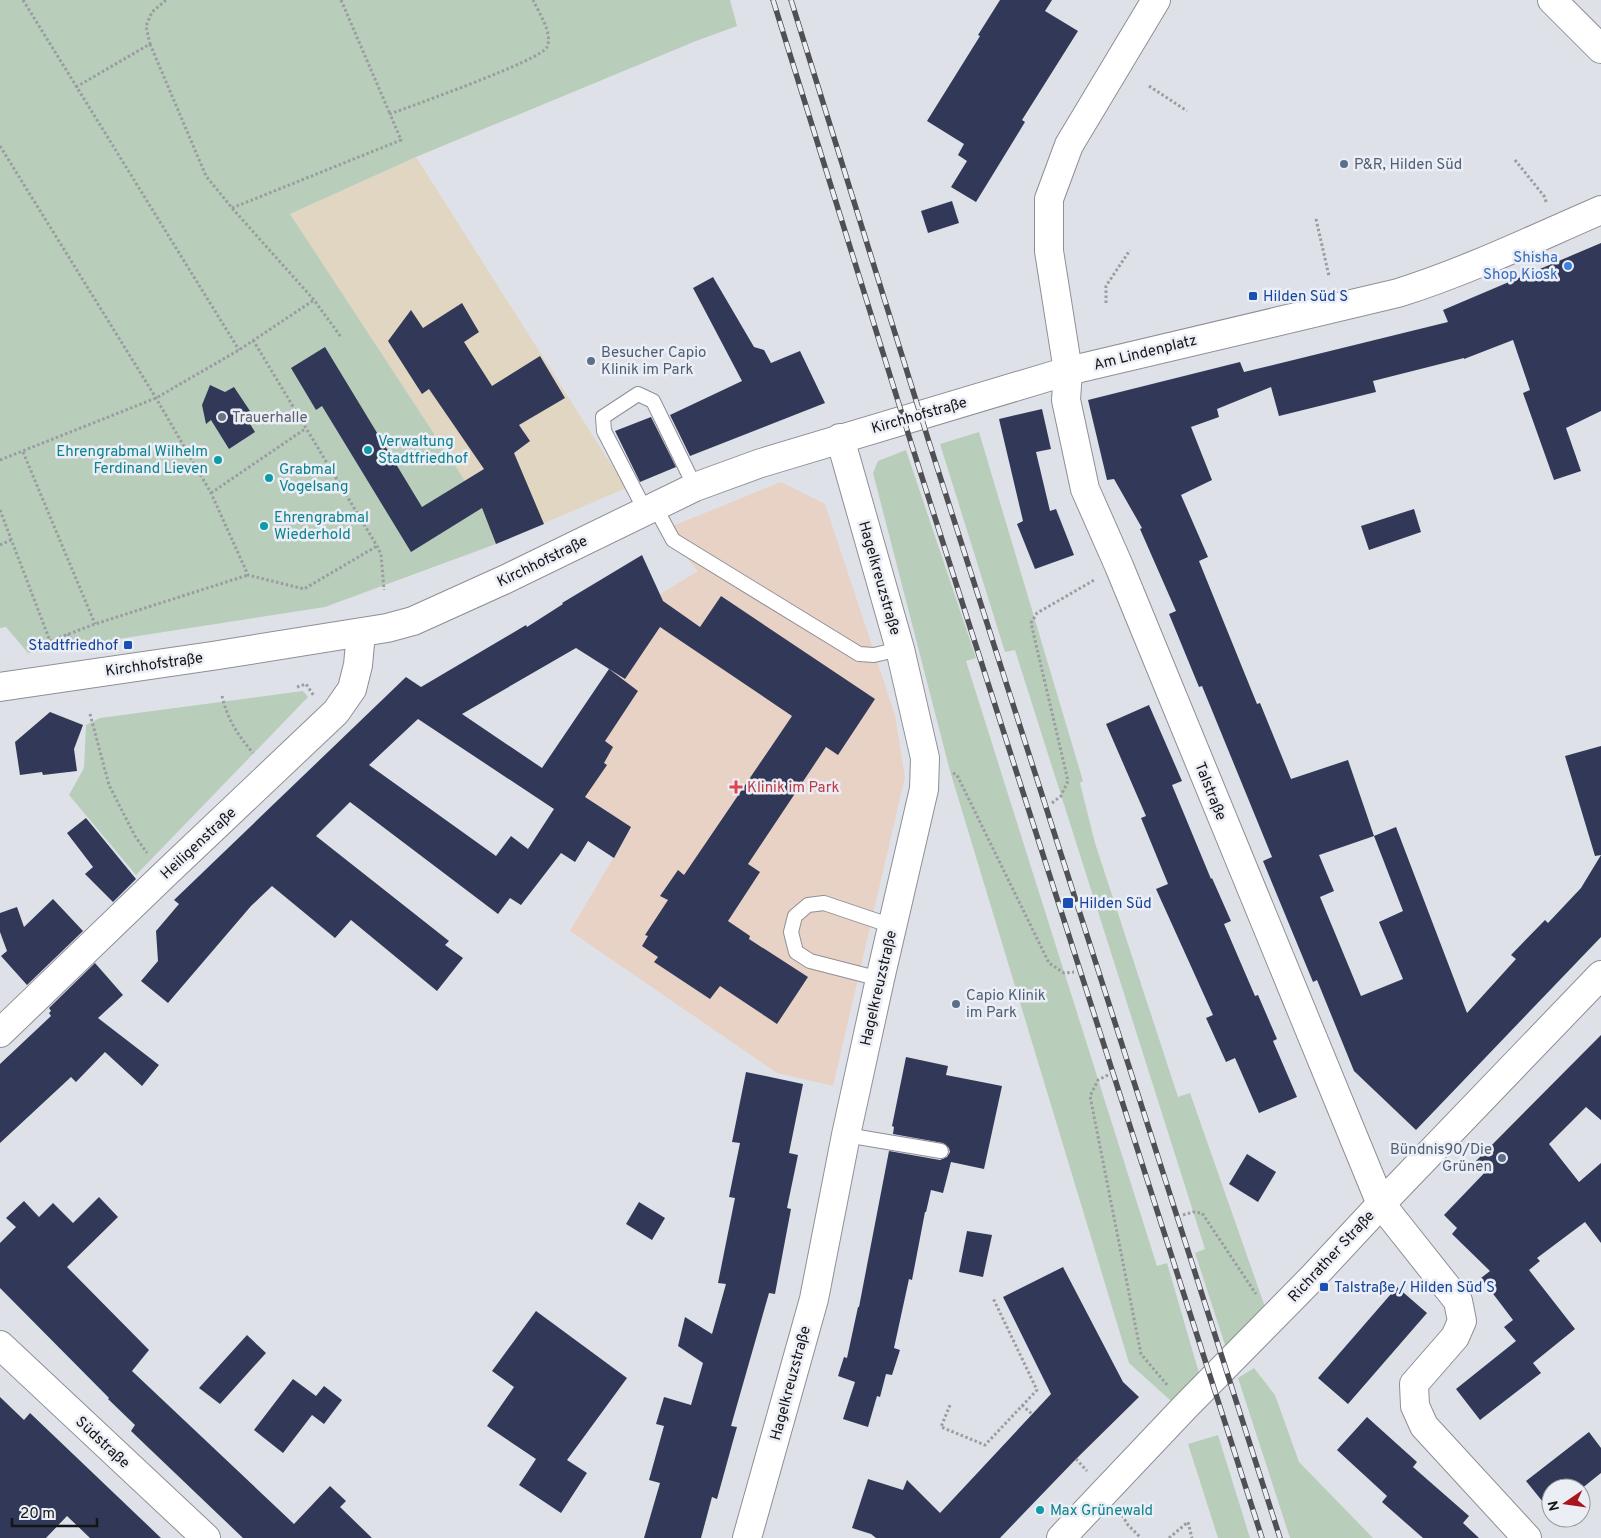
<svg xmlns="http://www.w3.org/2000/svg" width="1601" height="1538" viewBox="0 0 1601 1538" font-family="Overpass,sans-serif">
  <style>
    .commercial { fill: #e1d6c1 }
    .medical { fill: #e8d2c5 }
    .green { fill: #b9cdbb }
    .building { fill: #323958; fill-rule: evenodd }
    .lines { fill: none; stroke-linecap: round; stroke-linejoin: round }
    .lane-casing { stroke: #8e8f96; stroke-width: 16 }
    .street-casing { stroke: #8e8f96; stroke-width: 30 }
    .secondary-casing { stroke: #8e8f96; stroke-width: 30 }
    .path { stroke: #9a9ca1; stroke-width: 3; stroke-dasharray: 2.5 2.5; stroke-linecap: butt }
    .lane { stroke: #fff; stroke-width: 14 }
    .street { stroke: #fff; stroke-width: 28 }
    .secondary { stroke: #fff; stroke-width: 28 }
    .rail-casing { stroke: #4e5053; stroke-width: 5.5 }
    .rail { stroke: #eceef5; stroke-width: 4; stroke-dasharray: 11; stroke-linecap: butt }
    .service-dot { fill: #5c6f8a; stroke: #eceef5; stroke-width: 2 }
    .shop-dot { fill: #3f7fe0; stroke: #eceef5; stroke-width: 2 }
    .transit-dot { fill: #1a4fb4; stroke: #eceef5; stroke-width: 2 }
    .worship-dot { fill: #6b7280; stroke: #eceef5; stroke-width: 2 }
    .culture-dot { fill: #0f9aa8; stroke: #eceef5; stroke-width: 2 }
    .health-dot { fill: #e0444e; stroke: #eceef5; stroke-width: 2 }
    .labels { text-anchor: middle; stroke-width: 5; stroke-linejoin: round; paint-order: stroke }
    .service-label { font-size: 15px; fill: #4e5e75; stroke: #eceef5; text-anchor: start }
    .shop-label { font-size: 15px; fill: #366cbe; stroke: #eceef5; text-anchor: end }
    .transit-label { font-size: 15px; fill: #164399; stroke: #eceef5; text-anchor: start }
    .street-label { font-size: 15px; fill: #141517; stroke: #eceef5 }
    .worship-label { font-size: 15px; fill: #5b616d; stroke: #eceef5; text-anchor: start }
    .culture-label { font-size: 15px; fill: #0d838f; stroke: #eceef5; text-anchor: start }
    .health-label { font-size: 15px; fill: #be3a42; stroke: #eceef5; text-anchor: start }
  </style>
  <rect width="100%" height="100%" fill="#dfe1e8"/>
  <polygon class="commercial" points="416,157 626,488 496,544 290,214"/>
  <polygon class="medical" points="781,482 825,504 895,715 905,777 833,1086 777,1073 570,931 631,828 545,770 609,669 585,640 698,571 663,530"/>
  <g class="green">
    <polygon points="0,0 730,0 737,26 696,41 416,157 290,214 480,504 496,544 325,607 28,653 6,627 0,628"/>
    <polygon points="979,432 1083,781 1080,783 1095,843 1178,1097 1190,1093 1265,1307 1226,1348 1195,1253 1205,1249 1015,650 1005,652 940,444"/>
    <polygon points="906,450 976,658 966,661 1157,1266 1167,1263 1199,1373 1171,1401 1129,1363 950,771 873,473 878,461"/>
    <polygon points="303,691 308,697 136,875 69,795 84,768 86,725 100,718"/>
    <polygon points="1254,1368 1275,1395 1299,1462 1373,1538 1290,1538 1238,1378"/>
    <polygon points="1218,1435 1250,1538 1218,1538 1188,1444"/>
  </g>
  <g class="building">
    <polygon points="1000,0 1052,0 1045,11 1078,31 1022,120 1025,122 976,202 951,187 967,161 958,155 964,144 927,121 980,36 978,35"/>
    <polygon points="952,201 959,223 928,233 921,211"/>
    <path d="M 1601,243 L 1601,411 L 1566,428 L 1581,471 L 1554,480 L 1523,393 L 1530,390 L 1513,340 L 1464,359 L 1464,358 L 1373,381 L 1376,392 L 1279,416 L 1271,387 L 1217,409 L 1219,417 L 1191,427 L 1212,480 L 1181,495 L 1208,557 L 1199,561 L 1257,704 L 1260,703 L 1291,779 L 1348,760 L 1374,836 L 1396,827 L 1467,1013 L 1516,959 L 1511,955 L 1545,920 L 1548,923 L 1581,888 L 1601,855 L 1601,937 L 1416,1130 L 1354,1071 L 1317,980 L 1313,982 L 1263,861 L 1272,857 L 1202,686 L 1199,687 L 1169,614 L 1176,611 L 1140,529 L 1142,528 L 1114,479 L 1107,480 L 1088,400 L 1240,362 L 1244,372 L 1448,322 L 1443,310 ZM 1374,836 L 1403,911 L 1379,922 L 1403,979 L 1361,996 L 1320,897 L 1334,891 L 1319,855 Z"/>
    <polygon points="713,277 754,347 764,350 771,363 800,351 825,403 690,456 670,415 742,381 693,288"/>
    <polygon points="462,303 479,332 464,342 492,386 540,356 565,398 519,425 530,441 514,453 544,524 496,544 482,508 411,552 322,406 316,410 291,368 325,347 422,507 484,469 429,389 422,394 388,341 411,310 423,328"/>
    <polygon points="210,385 225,392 234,387 250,411 244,414 255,432 229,449 211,420 206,424 202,405"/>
    <polygon points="1042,409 1051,449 1036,452 1050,511 1056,509 1074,555 1035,569 1017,524 1023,521 999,419"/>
    <polygon points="651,417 676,467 640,482 615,431"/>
    <polygon points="1414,509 1421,532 1369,550 1361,526"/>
    <path d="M 642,555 L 663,601 L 700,627 L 721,596 L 875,699 L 838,755 L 826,747 L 748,864 L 760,872 L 728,921 L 750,936 L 749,939 L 808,977 L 777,1024 L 720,986 L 710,999 L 654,962 L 658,957 L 642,946 L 648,936 L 645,935 L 668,900 L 660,896 L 678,870 L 684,875 L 792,716 L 660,627 L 625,679 L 576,648 L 462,714 L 542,768 L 609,669 L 638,691 L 605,741 L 613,747 L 604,763 L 607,765 L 585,797 L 631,827 L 614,858 L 588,841 L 575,862 L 561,853 L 521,905 L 510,898 L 498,914 L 350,802 L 316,836 L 449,941 L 445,945 L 463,958 L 437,991 L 351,920 L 335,938 L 272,886 L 251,906 L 168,1003 L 141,981 L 158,961 L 156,931 L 179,904 L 174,900 L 406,677 L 421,687 L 526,625 L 527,627 L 563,604 L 562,603 ZM 418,719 L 554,809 L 528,849 L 511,836 L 496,856 L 369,765 Z"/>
    <polygon points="1149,705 1182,781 1172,785 1211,879 1212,878 1231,921 1224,924 1255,996 1258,995 1277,1039 1273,1041 1297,1097 1259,1113 1235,1058 1226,1062 1206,1018 1213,1015 1156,889 1168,884 1141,818 1146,816 1106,724"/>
    <polygon points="50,712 83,725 74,749 77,771 43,775 42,772 20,775 15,742"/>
    <polygon points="1601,746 1601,855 1595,856 1565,756"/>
    <polygon points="86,818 136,879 113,902 85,874 93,867 67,833"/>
    <polygon points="53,899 83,931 27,985 1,956 7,951 0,932 0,913 17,907 24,927"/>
    <polygon points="95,963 123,995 98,1018 159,1065 142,1086 105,1052 76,1082 71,1077 0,1143 0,1064 51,1016 49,1013 51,1011 49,1008"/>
    <polygon points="1601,1035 1601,1120 1586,1107 1549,1144 1579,1182 1601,1163 1601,1243 1585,1222 1537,1258 1540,1261 1529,1270 1575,1329 1533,1363 1541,1373 1480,1420 1456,1389 1516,1341 1504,1327 1513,1320 1481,1278 1490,1271 1452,1234 1457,1228 1444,1215 1491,1166 1476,1161"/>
    <polygon points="906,1057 948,1066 946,1075 1002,1086 984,1169 951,1162 943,1193 931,1190 926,1212 925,1212 912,1280 909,1279 894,1348 900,1350 892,1375 886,1374 880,1397 877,1396 868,1427 843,1419 855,1382 838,1376 844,1357 847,1358 858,1307 859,1307 889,1151 940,1160 947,1157 950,1152 949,1148 943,1143 893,1134 894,1127 892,1126"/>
    <polygon points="746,1072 803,1084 789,1153 798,1155 787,1208 791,1209 775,1294 769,1293 731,1426 737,1427 733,1441 717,1499 712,1497 701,1538 644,1538 660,1483 649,1480 664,1426 656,1424 664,1397 691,1405 703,1363 678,1346 685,1317 712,1334 726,1284 718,1283 735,1198 729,1197 740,1143 732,1142"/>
    <polygon points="1247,1154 1276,1172 1258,1202 1229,1184"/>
    <polygon points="99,1197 118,1217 67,1267 149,1350 132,1371 294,1524 330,1486 346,1501 340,1507 372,1538 243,1538 131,1431 135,1425 108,1399 109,1398 0,1288 0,1243 16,1227 6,1218 24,1201 39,1217 53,1203 73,1223"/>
    <polygon points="639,1202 665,1218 652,1240 626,1224"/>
    <polygon points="967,1231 992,1235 983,1277 959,1272"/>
    <polygon points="1063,1267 1123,1382 1139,1397 1076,1459 1000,1538 876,1538 871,1534 852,1528 868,1479 903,1490 907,1480 940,1513 1051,1394 1003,1297"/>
    <polygon points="1397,1287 1427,1313 1348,1404 1318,1378"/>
    <polygon points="536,1311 627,1378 567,1460 587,1473 561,1513 519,1485 536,1459 487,1426 514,1387 492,1371"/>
    <polygon points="247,1335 266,1353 220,1404 199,1388"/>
    <polygon points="293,1379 316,1396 324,1386 342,1400 324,1424 312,1415 283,1453 254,1430"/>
    <polygon points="0,1397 24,1420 30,1413 161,1538 90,1538 67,1516 46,1538 0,1538"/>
    <polygon points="1367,1417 1417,1462 1413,1467 1469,1516 1463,1523 1479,1538 1423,1538 1382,1502 1387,1496 1337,1450"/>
    <polygon points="1589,1432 1601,1448 1601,1473 1581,1489 1551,1488 1551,1512 1526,1481"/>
  </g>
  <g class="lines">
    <defs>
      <g id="lane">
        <polyline points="654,505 673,540 859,654 874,655 900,649"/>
        <polyline points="645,510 604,431 603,417 638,394 653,401 695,487"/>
        <polyline points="880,979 810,961 796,952 791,932 795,916 808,905 824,903 892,926"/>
        <polyline points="846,1135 941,1151"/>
      </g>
      <g id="street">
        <polyline points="1552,0 1601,49"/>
        <polyline points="1068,371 1066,400 1085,489 1119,566 1381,1204 1458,1301 1462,1321 1455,1337 1414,1384 1415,1406 1424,1426 1527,1538"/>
        <polyline points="0,1033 164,875 336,712 352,689 358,665 361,633"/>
        <polyline points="0,1345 206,1538"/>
        <polyline points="747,1538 814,1299 846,1135 880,979 924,789 925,758 900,649 840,438"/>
      </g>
      <g id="secondary">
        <polyline points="1068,371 1049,251 1049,199 1069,145 1156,0"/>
        <path d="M 0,687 L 212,656 L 387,628 L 413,621 L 506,579 L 695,487 L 761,463 L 1068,371 L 1398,293 C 1468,271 1534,239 1601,210"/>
        <polyline points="1061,1538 1185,1407 1312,1278 1381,1204 1601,975"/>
      </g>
    </defs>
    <use href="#lane" class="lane-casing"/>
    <use href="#street" class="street-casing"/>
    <use href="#secondary" class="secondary-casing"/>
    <g class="path">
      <polyline points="23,0 239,350"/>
      <polyline points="341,0 390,114"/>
      <polyline points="150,44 206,176 232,208 314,300 341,337"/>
      <polyline points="1149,86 1187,111"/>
      <polyline points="76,87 150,44 146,26 152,12 166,0"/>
      <polyline points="0,146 156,398 211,493 248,575 304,589 377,546"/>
      <polyline points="1515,160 1544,196 1547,204"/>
      <path d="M 232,208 L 401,140 L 390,114 C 411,106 542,60 547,47 C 553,33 539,13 533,0"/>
      <polyline points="1316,219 1329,276"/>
      <polyline points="1106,303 1106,286 1130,250"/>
      <polyline points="253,340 377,546 381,554 384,590"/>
      <polyline points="23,452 95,624"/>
      <polyline points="0,460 156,398 239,350 314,300"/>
      <polyline points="211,493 305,429"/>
      <polyline points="0,510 50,641 95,624 248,575"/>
      <polyline points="0,545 11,540"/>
      <polyline points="66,649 70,645 68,634"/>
      <polyline points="297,687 306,684 314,696"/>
      <path d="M 222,696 C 228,720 237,734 253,753"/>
      <polyline points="90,714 109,785 135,836 147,853"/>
      <polyline points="953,773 957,775 1049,963 1064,973 1074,972"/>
      <polyline points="1052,803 1061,796 1068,781 1031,623 1037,613 1096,579"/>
      <polyline points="1108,1075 1098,1080 1090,1096 1141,1354 1168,1386"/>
      <polyline points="1183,1215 1193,1212 1202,1213 1256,1294"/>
      <polyline points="950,1405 941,1427 985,1445 1037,1390 993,1298"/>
      <polyline points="1022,1405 1032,1414"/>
      <polyline points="1076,1459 1087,1471"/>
      <polyline points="1122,1515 1128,1525 1141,1538"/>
      <polyline points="1169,1538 1188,1522 1192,1538"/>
    </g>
    <use href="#lane" class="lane"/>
    <use href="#street" class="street"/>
    <use href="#secondary" class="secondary"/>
    <defs>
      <g id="rail">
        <polyline points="773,0 912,446 1262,1538"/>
        <polyline points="791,0 929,442 1280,1538"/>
      </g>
    </defs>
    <use href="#rail" class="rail-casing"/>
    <use href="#rail" class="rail"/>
  </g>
  <g class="service-dot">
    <circle cx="1344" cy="164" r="5"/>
    <circle cx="591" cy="361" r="5"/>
    <circle cx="956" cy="1004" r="5"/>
    <circle cx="1502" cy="1158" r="5"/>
  </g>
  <circle class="shop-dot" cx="1568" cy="266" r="5"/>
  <g class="transit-dot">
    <rect x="1248" y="291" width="10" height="10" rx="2.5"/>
    <rect x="123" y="640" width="10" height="10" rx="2.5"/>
    <rect x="1062" y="897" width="12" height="12" rx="2.5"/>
    <rect x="1319" y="1282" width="10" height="10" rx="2.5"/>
  </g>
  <circle class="worship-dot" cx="222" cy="417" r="5"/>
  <g class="culture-dot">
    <circle cx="368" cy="450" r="5"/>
    <circle cx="218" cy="460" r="5"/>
    <circle cx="269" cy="478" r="5"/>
    <circle cx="264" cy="526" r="5"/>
    <circle cx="1040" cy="1510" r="5"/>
  </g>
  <path class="health-dot" d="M733.5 779.5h5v5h5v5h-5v5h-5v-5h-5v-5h5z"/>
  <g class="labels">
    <g class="service-label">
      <text x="1354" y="169">P&amp;R, Hilden Süd</text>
      <text x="601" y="357">Besucher Capio<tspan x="601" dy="17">Klinik im Park</tspan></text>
      <text x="966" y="1000">Capio Klinik<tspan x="966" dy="17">im Park</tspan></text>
      <text x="1492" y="1154" text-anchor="end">Bündnis90/Die<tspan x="1492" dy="17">Grünen</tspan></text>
    </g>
    <g class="shop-label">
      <text x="1558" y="262">Shisha<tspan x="1558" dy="17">Shop Kiosk</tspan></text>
    </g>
    <g class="transit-label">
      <text x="1263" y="301">Hilden Süd S</text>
      <text x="118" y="650" text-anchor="end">Stadtfriedhof</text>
      <text x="1079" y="908">Hilden Süd</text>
      <text x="1334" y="1292">Talstraße / Hilden Süd S</text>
    </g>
    <g class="street-label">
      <text transform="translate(1145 352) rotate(-14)" y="5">Am Lindenplatz</text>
      <text transform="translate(919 415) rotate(-16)" y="5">Kirchhofstraße</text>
      <text transform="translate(542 561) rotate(-26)" y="5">Kirchhofstraße</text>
      <text transform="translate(880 578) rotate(74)" y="5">Hagelkreuzstraße</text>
      <text transform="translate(154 664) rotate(-8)" y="5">Kirchhofstraße</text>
      <text transform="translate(1211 791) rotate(68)" y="5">Talstraße</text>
      <text transform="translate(198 843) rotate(-43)" y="5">Heiligenstraße</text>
      <text transform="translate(878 988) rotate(-77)" y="5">Hagelkreuzstraße</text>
      <text transform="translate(1331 1256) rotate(-47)" y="5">Richrather Straße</text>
      <text transform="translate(790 1383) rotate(-75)" y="5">Hagelkreuzstraße</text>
      <text transform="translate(103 1442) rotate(43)" y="5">Südstraße</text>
    </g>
    <g class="worship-label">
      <text x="232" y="422">Trauerhalle</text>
    </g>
    <g class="culture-label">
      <text x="378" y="446">Verwaltung<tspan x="378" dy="17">Stadtfriedhof</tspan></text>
      <text x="208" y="456" text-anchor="end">Ehrengrabmal Wilhelm<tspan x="208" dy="17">Ferdinand Lieven</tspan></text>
      <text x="279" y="474">Grabmal<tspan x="279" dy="17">Vogelsang</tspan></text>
      <text x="274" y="522">Ehrengrabmal<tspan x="274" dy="17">Wiederhold</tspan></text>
      <text x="1050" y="1515">Max Grünewald</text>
    </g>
    <g class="health-label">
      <text x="747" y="792">Klinik im Park</text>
    </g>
  </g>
  <g transform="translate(1566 1503) rotate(257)"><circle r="24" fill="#eceef5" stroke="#96979c"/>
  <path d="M0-4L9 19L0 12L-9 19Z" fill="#a9141e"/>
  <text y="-8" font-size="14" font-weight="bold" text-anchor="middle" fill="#141517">N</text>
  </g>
  <path d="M12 1518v8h85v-8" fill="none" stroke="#141517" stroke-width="2.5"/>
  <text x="20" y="1518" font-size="15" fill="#141517" stroke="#eceef5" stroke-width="4" paint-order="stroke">20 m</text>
</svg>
